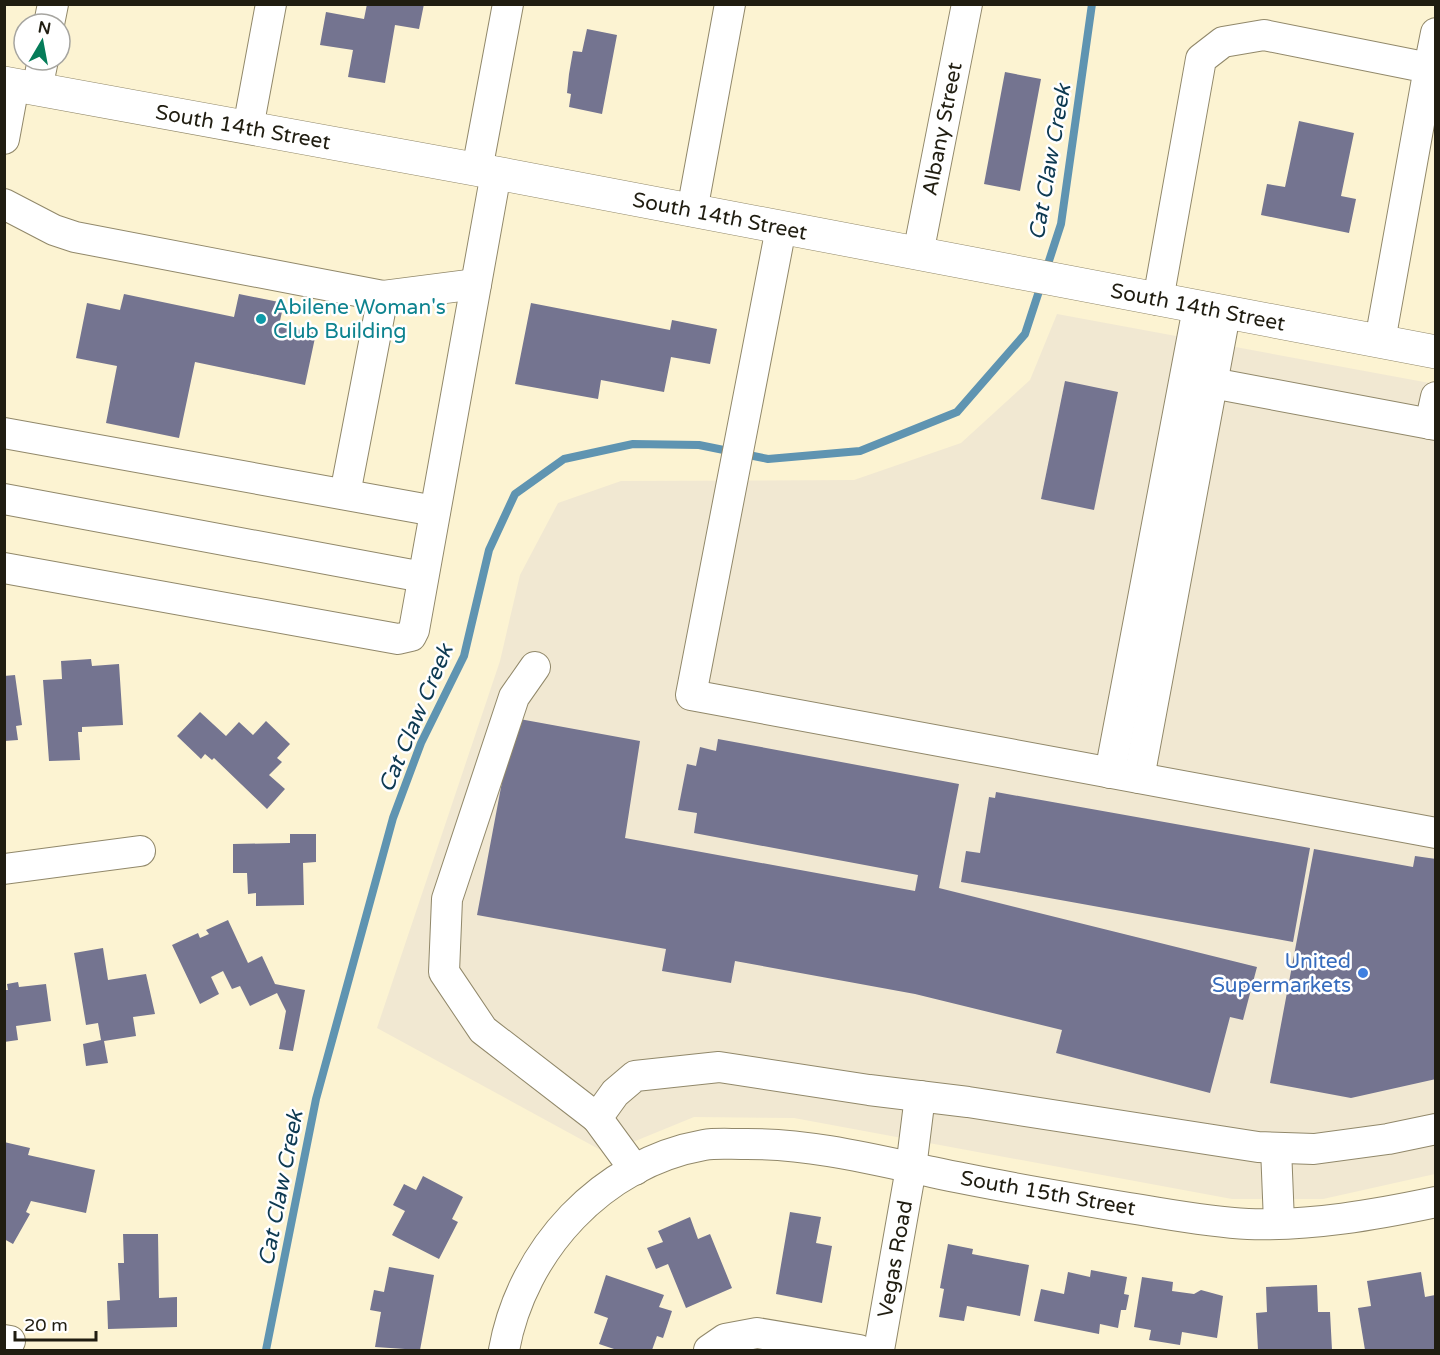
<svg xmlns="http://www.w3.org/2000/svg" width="1440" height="1355" viewBox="0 0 1440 1355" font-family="'Varela Round',sans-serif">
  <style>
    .commercial { fill: #f1e8d2 }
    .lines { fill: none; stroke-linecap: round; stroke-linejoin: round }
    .stream { stroke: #5f94b1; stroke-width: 8 }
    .building { fill: #747490 }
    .minor-casing { stroke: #91886a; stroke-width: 32 }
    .major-casing { stroke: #91886a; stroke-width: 34 }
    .minor { stroke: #fff; stroke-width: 30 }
    .major { stroke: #fff; stroke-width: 33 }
    .culture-dot { fill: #0f9aa8; stroke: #fff; stroke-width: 2 }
    .shop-dot { fill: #3f7fe0; stroke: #fff; stroke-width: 2 }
    .labels { text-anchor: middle; stroke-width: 5; stroke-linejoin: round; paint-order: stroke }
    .street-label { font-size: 21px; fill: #201d11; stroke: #fff }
    .culture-label { font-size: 21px; fill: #0d838f; stroke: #fff; text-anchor: start }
    .shop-label { font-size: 21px; fill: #366cbe; stroke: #fff; text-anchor: end }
    .water-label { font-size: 22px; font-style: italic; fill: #0d3951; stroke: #fff }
  </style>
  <rect width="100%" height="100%" fill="#fcf3d2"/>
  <polygon class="commercial" points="1057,314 1435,384 1435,1174 1323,1199 1232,1199 794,1118 694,1117 606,1153 377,1028 500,661 520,575 558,503 621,481 854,480 961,443 1030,380"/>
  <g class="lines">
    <g class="stream">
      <polyline points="1046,270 1061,224 1092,4"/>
      <polyline points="266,1350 316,1099 393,818 421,743 464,656 489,550 515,494 564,459 633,444 699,445 768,459 860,451 957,412 1025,334 1042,282"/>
    </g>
  </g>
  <g class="building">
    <polygon points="367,4 424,4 419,29 395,25 385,83 348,77 353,50 320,45 326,12 364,19"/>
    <polygon points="587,29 617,35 602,114 569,107 571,94 567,93 569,74 573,51 582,52"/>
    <polygon points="1005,72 1041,79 1020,191 984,184"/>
    <polygon points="1299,121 1354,133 1341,196 1356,199 1349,233 1261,215 1267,184 1285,187"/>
    <polygon points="124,294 234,317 239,294 284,303 279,325 316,333 305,385 195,362 179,438 106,423 117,366 76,358 87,303 120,310"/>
    <polygon points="531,303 670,330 672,320 717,329 710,364 671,357 664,392 601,380 598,399 515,384"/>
    <polygon points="1065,381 1118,392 1094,510 1041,499"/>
    <polygon points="91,659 92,666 119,664 123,725 82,727 82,732 78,732 80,760 49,761 43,680 62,679 61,661"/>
    <polygon points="15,675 22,725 16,726 18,740 4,741 4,676"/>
    <polygon points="200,712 226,736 239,722 253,735 266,721 290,744 277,758 282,762 269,775 285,789 267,809 214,758 212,760 205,754 201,759 177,736"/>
    <polygon points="514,718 640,741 625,838 915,891 918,875 694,833 697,813 678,810 687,764 696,766 700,747 716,751 718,739 959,784 939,888 1257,967 1243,1020 1230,1017 1210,1093 1056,1053 1062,1030 915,994 735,961 731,983 662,971 666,949 477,915"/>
    <polygon points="996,792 1310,848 1293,942 961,882 966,851 980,853 989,797 995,798"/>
    <polygon points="290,834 316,834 316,862 303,863 304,905 256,906 256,893 248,894 247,873 233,873 233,844 290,843"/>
    <polygon points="1314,849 1413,867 1415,856 1436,859 1436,1079 1351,1098 1270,1083"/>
    <polygon points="228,920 248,963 262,956 275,984 305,990 293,1051 279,1049 286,1011 277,993 250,1006 240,986 232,989 223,971 211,977 219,994 200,1004 172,945 198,933 200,938 209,934 206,930"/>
    <polygon points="103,948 108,980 146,974 155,1014 133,1017 136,1036 104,1041 108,1063 86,1066 83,1044 101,1040 98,1023 86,1025 74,953"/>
    <polygon points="18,982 19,987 46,984 51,1021 16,1026 18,1040 4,1042 4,990 8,990 7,984"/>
    <polygon points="4,1142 30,1148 28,1155 95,1170 86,1213 31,1201 26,1212 30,1214 13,1244 4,1239"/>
    <polygon points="423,1176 463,1197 452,1219 458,1222 439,1259 392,1235 405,1211 393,1205 404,1184 416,1190"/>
    <polygon points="790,1212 821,1217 816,1243 832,1246 822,1303 776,1294"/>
    <polygon points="690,1217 698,1239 710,1234 732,1288 686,1308 668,1264 656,1269 647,1248 663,1242 658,1231"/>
    <polygon points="123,1234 158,1234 159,1298 177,1297 177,1327 108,1329 107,1301 120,1300 118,1263 124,1263"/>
    <polygon points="948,1244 973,1249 972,1254 1029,1265 1020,1316 967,1306 964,1321 939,1317 944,1289 940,1288"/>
    <polygon points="389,1267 434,1275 420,1350 375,1347 381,1312 370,1310 374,1290 384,1292"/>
    <polygon points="1091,1270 1127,1277 1124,1294 1129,1295 1126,1310 1121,1310 1118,1328 1100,1324 1099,1334 1034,1321 1041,1289 1064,1294 1068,1272 1090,1277"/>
    <polygon points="1421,1272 1425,1297 1435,1295 1436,1350 1365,1350 1358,1308 1371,1306 1367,1281"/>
    <polygon points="606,1275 664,1295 659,1307 672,1311 663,1338 657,1336 652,1350 617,1350 599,1344 608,1318 594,1313"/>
    <polygon points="1142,1277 1173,1282 1172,1291 1194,1294 1201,1290 1223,1296 1217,1338 1182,1332 1180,1345 1149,1340 1151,1330 1134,1327"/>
    <polygon points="1317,1285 1318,1312 1330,1312 1332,1350 1258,1350 1256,1313 1267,1312 1266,1287"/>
  </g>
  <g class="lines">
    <defs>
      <g id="minor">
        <polyline points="49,24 53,4"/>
        <polyline points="1429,68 1436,33"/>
        <polyline points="37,89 43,60"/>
        <polyline points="248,128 271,4"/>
        <polyline points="4,139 14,85"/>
        <polyline points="477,170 508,4"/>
        <polyline points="4,204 54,230 75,237 383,296 345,494"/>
        <polyline points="692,211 730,4"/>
        <polyline points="781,228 691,695 1436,833"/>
        <polyline points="918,254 967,4"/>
        <polyline points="383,296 476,284"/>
        <polyline points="1158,300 1201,59 1223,42 1264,35 1429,68 1380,341"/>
        <polyline points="1212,383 1436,425"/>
        <polyline points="1430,424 1436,397"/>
        <polyline points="4,433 435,511"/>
        <polyline points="4,499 423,577"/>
        <polyline points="4,568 398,639 411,636 414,630 496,173"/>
        <polyline points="535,667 514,697 447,899 444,972 483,1030 597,1118"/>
        <polyline points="1110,773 1198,308"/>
        <polyline points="1139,778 1225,314"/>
        <polyline points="4,869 140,851"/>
        <polyline points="1276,1148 1279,1222"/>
        <polyline points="635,1170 597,1118 615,1093 635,1076 719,1067 869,1090 968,1102 1258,1147 1314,1149 1388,1139 1436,1129"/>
        <polyline points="4,1340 10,1341"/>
        <path d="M 504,1350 C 522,1250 602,1163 704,1145 C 715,1143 729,1144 741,1144 C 806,1143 868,1158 932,1172 C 997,1186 1063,1197 1129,1208 C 1168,1214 1208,1222 1248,1224 C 1312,1226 1374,1215 1436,1202"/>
        <polyline points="709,1350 725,1339 757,1333 859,1350"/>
        <polyline points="879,1350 911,1168 920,1096"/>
      </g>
      <polyline id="major" points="4,83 496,173 1436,352"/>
    </defs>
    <use href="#minor" class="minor-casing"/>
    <use href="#major" class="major-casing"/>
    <use href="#minor" class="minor"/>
    <use href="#major" class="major"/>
  </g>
  <circle class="culture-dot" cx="261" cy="319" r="6"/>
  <circle class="shop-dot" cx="1363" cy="973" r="6"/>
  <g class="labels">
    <g class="street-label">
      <text transform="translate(243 127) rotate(10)" y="7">South 14th Street</text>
      <text transform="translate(942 129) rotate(-79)" y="7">Albany Street</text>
      <text transform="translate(720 216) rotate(11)" y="7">South 14th Street</text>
      <text transform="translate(1198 307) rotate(11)" y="7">South 14th Street</text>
      <text transform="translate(1048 1193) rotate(10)" y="7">South 15th Street</text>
      <text transform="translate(895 1259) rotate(-80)" y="7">Vegas Road</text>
    </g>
    <g class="culture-label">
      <text x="273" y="314">Abilene Woman's<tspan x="273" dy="24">Club Building</tspan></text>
    </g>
    <g class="shop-label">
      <text x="1351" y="968">United<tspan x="1351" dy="24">Supermarkets</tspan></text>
    </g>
    <g class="water-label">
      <text transform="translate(1049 162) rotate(-80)" y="8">Cat Claw Creek</text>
      <text transform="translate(415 718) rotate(-67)" y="8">Cat Claw Creek</text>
      <text transform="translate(280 1188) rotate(-79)" y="8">Cat Claw Creek</text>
    </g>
  </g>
  <rect width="1440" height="1355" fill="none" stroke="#201d11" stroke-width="12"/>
  <g transform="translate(42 42) rotate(10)"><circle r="28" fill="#ffffff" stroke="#a6a5a0" stroke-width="1.5"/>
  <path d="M0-4.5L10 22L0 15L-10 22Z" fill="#057c59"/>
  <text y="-9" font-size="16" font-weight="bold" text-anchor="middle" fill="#201d11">N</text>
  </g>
  <path d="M15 1331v9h81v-9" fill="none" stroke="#201d11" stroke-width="3"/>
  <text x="24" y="1331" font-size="18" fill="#201d11" stroke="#ffffff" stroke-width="4.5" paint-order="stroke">20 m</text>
</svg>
